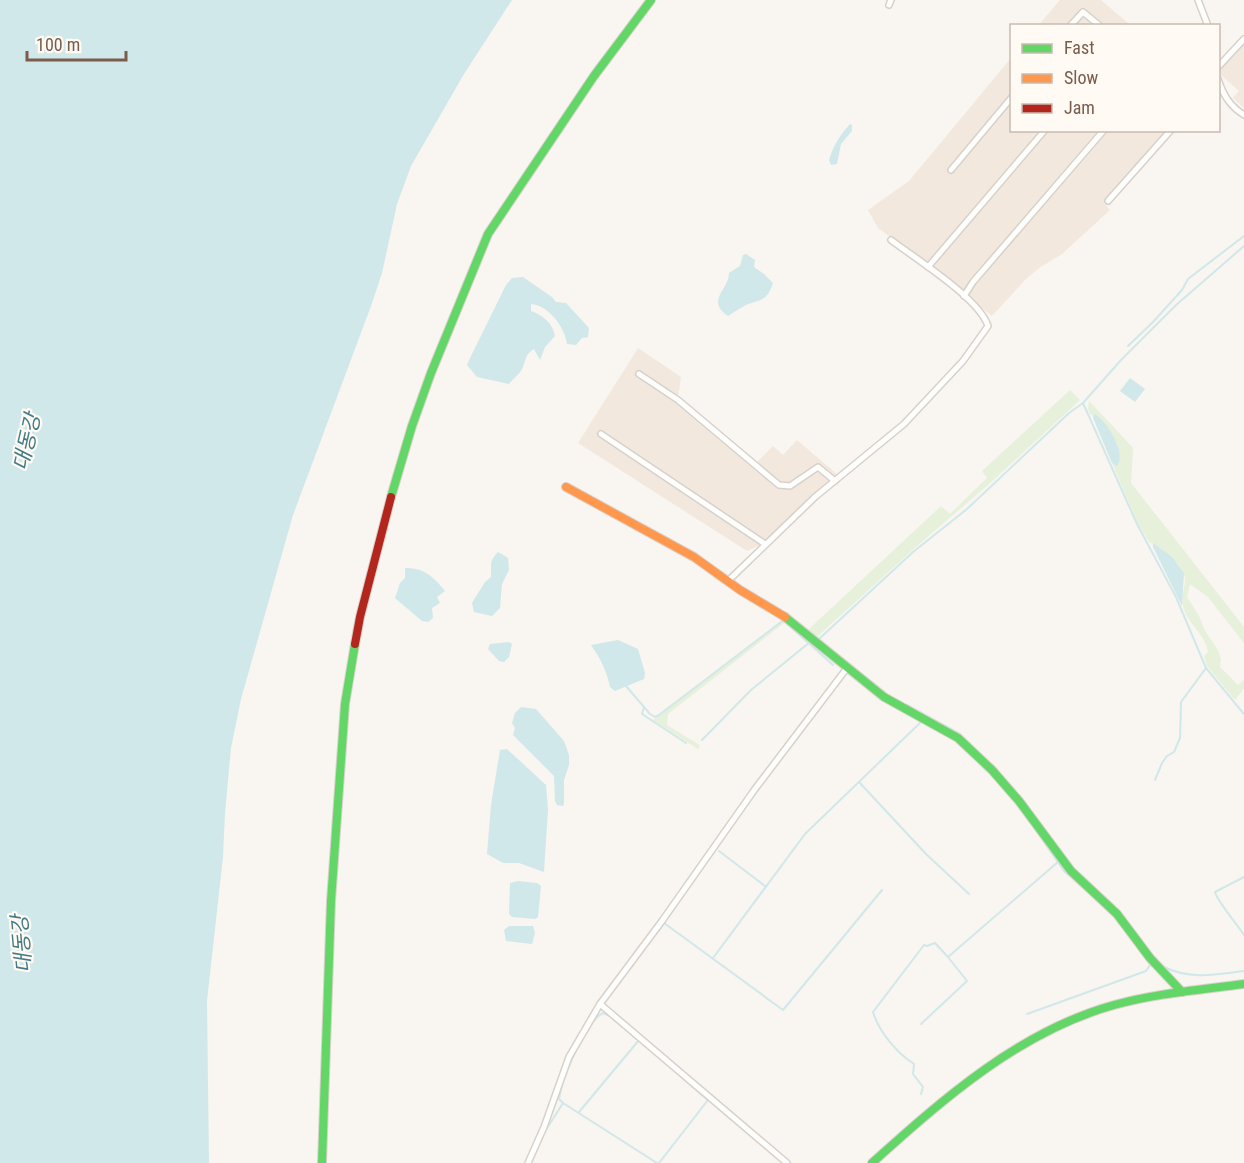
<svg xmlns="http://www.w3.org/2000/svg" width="1244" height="1163" viewBox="0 0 1244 1163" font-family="'Roboto Condensed','Noto Sans KR',sans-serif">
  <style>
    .residential { fill: #f2e8de }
    .green { fill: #e7f0db }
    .water { fill: #d0e8ea }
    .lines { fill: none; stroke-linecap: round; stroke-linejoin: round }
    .stream { stroke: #d0e8ea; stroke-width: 2 }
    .street-casing { stroke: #d7d1cb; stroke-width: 8 }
    .fast-casing { stroke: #d9d2cb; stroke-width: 10 }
    .slow-casing { stroke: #d9d2cb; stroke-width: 10 }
    .jam-casing { stroke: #d9d2cb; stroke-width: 10 }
    .street { stroke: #fefefd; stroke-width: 5 }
    .fast { stroke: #63d668; stroke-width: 8 }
    .slow { stroke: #ff974d; stroke-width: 8 }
    .jam { stroke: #b3261e; stroke-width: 8 }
    .labels { text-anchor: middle; stroke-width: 4.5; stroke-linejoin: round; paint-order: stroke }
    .water-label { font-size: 21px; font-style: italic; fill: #437c86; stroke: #fffaf3 }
  </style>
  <rect width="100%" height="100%" fill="#f9f5f0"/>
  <g class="residential">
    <polygon points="1060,0 1101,0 1130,25 1038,26"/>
    <polygon points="1244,41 1244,108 1233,98 1239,91 1221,75 1220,68"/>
    <polygon points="1011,58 1012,130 1169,131 1103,202 1110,210 1062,254 1039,268 1025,280 992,316 931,267 878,228 868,210 909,181"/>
    <polygon points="638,348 681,377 678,398 756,463 773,446 783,455 797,440 838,475 766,542 747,551 578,443"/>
  </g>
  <g class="green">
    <polygon points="1070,390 1080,400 988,485 917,546 818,636 815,636 808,630 941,506 950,514 987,478 982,471"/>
    <path d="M 1089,401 L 1133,448 L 1131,483 L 1244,627 L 1244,643 L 1208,597 L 1190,584 L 1187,597 L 1199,616 L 1205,631 L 1218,650 L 1221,659 L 1220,667 L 1238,685 L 1244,680 L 1244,688 L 1235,700 L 1207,666 L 1204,656 L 1208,652 C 1205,633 1187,624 1183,606 C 1180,597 1186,587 1185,578 C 1184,565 1163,551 1153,543 L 1150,543 L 1138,524 L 1112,463 L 1117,466 L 1118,445 L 1109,429 L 1095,413 L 1092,416 C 1087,412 1088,407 1089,401 Z"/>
    <polygon points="783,621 784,623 668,714 667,725 698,744 700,746 698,749 653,720"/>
  </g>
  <g class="water">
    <polygon points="0,0 512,0 464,74 411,166 397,204 382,273 371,306 293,515 241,699 231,748 225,813 223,857 207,1001 209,1163 0,1163"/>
    <path d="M 850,124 L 852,125 L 852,131 L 841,144 L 837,164 L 831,165 L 829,160 C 833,146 840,135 850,124 Z"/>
    <path d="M 746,254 L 755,260 L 754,267 L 764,274 L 773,283 C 767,302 760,299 746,305 C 740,308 734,312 728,316 C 705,300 729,290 729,273 L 740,266 L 743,255 Z"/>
    <path d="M 523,277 L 552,297 L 556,302 L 566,303 L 589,328 L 588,337 L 582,338 L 576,345 L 567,344 C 565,327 548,305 531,304 L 531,311 C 543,315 553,324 555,336 L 545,347 L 540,360 L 534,349 C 526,354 526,358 523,367 C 521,373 513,379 509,384 L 477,377 L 467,365 L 472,354 L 506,285 L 512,278 Z"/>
    <polygon points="1130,378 1145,389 1135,402 1120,391"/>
    <path d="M 1094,413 C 1107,422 1127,452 1117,466 L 1112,463 L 1093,418 Z"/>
    <polygon points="1153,543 1172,557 1184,573 1182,606 1153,547"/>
    <path d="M 498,552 L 508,558 L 509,570 L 502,584 L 500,608 L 492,616 L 474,612 L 472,603 L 485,582 L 491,577 C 492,564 488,563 498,552 Z"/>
    <path d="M 405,568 C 423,567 434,577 445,591 L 437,597 L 440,603 L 432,608 L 433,618 L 428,622 L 422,621 L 395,598 L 400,583 L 405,578 Z"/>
    <path d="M 618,640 L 638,649 L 645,673 L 644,679 L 615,691 L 610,687 C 607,671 600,658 591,645 Z"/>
    <polygon points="509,642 512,644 509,657 504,662 499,661 488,649 490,644"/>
    <polygon points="521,707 536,709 564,741 569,755 569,765 564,780 564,803 563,806 557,805 555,801 554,776 513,735 515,728 512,723 515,713"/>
    <polygon points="507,749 546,785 548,810 544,872 519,863 503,863 487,854 491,805 500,750"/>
    <polygon points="518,881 537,883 541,886 538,917 535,919 512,917 509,914 510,883"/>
    <polygon points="509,926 533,926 535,933 532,944 506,941 504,930"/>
  </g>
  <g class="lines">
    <g class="stream">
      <polyline points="1244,246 1175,306 1121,360 1083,403 1137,524 1176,597 1206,668 1244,714"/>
      <polyline points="1128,346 1153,322 1182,290 1188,279 1244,236"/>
      <polyline points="783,620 833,665"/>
      <polyline points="800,633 875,694"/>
      <polyline points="819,639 913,552 967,509 1069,413 1083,403"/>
      <polyline points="626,686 650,714 655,717 659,715 781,622 783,620 787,622"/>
      <polyline points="907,705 960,734 1006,781"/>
      <polyline points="644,707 642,714 686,743"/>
      <polyline points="702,740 751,690 810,642"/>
      <polyline points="1155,780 1162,763 1167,756 1174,752 1180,738 1181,702 1206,668"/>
      <polyline points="859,782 926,854 969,894"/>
      <polyline points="1028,819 1064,871 1098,901"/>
      <polyline points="719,851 765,886"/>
      <path d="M 1244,877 L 1215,892 C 1217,901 1237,924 1244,935"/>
      <polyline points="1085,879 1116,908"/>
      <polyline points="1120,912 1138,936"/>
      <polyline points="664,923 783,1010 882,890"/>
      <polyline points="713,958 805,834 922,721"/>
      <path d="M 1162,966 C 1189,980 1215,975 1244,971"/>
      <polyline points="1027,1014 1146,971 1150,965 1148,960"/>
      <polyline points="921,1024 967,981 948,957 1058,862"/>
      <path d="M 564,1078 C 570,1063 588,1020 603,1013 L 610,1016"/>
      <polyline points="562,1084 559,1099 563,1103 657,1163"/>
      <path d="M 921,1094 L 923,1087 L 913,1074 L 914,1064 C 897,1053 879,1032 873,1012 L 924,945 L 927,946 L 935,943 L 948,957"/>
      <polyline points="579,1112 639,1040"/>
      <polyline points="544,1133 563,1103"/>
      <polyline points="659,1163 708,1100 676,1072"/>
    </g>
    <defs>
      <g id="street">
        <polyline points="1198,0 1208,26"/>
        <polyline points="889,5 891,0"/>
        <polyline points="1070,26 1083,12 1100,26"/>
        <polyline points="1218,67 1244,39"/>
        <path d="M 1218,79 C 1223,95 1230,106 1244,115"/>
        <polyline points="951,170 1012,97"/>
        <polyline points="1108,201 1171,130"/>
        <polyline points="928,267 1045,130"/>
        <polyline points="964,296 973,282 1104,130"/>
        <polyline points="639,374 678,400 779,485 790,486 818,467 835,481"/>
        <polyline points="601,434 765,544"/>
        <path d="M 728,581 L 815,497 L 904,424 L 963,361 L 988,326 C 979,298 916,259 891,240"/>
        <polyline points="600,1004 787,1163"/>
        <polyline points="528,1163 544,1127 569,1057 600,1004 662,921 755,789 847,668"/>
      </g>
      <g id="fast">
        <polyline points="391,497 412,426 431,373 488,234 594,76 651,0"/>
        <polyline points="785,617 884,697 958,738 992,770 1019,801 1071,871 1117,914 1150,958 1182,992"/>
        <polyline points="322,1163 331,901 345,704 355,644"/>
        <path d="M 872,1163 C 943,1099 1020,1031 1114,1005 C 1157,993 1200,990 1244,984"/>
      </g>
      <polyline id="slow" points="566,487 694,557 740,590 785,617"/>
      <polyline id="jam" points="355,644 360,617 391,497"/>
    </defs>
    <use href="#street" class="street-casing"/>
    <use href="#fast" class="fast-casing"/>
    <use href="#slow" class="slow-casing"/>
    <use href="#jam" class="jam-casing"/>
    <use href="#street" class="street"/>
    <use href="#fast" class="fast"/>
    <use href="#slow" class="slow"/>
    <use href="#jam" class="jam"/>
  </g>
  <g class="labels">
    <g class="water-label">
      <text transform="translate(27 442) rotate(-77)" y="7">대동강</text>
      <text transform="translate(22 944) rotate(-95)" y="7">대동강</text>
    </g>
  </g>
  <rect x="1010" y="24" width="210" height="108" fill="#fffaf3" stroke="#cabbb1" stroke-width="1.5"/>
  <rect x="1022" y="44" width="30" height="9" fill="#63d668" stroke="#cabbb1" stroke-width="1.5"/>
  <text x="1064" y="54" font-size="18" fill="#7a5c4d">Fast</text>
  <rect x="1022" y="74" width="30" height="9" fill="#ff974d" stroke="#cabbb1" stroke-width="1.5"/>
  <text x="1064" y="84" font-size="18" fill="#7a5c4d">Slow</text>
  <rect x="1022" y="104" width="30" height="9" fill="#b3261e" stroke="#cabbb1" stroke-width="1.5"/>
  <text x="1064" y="114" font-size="18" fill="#7a5c4d">Jam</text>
  <path d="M27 51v9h99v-9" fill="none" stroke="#7a5c4d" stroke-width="3"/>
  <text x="36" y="51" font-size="18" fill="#7a5c4d" stroke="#fffaf3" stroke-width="4.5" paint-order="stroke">100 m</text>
</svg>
